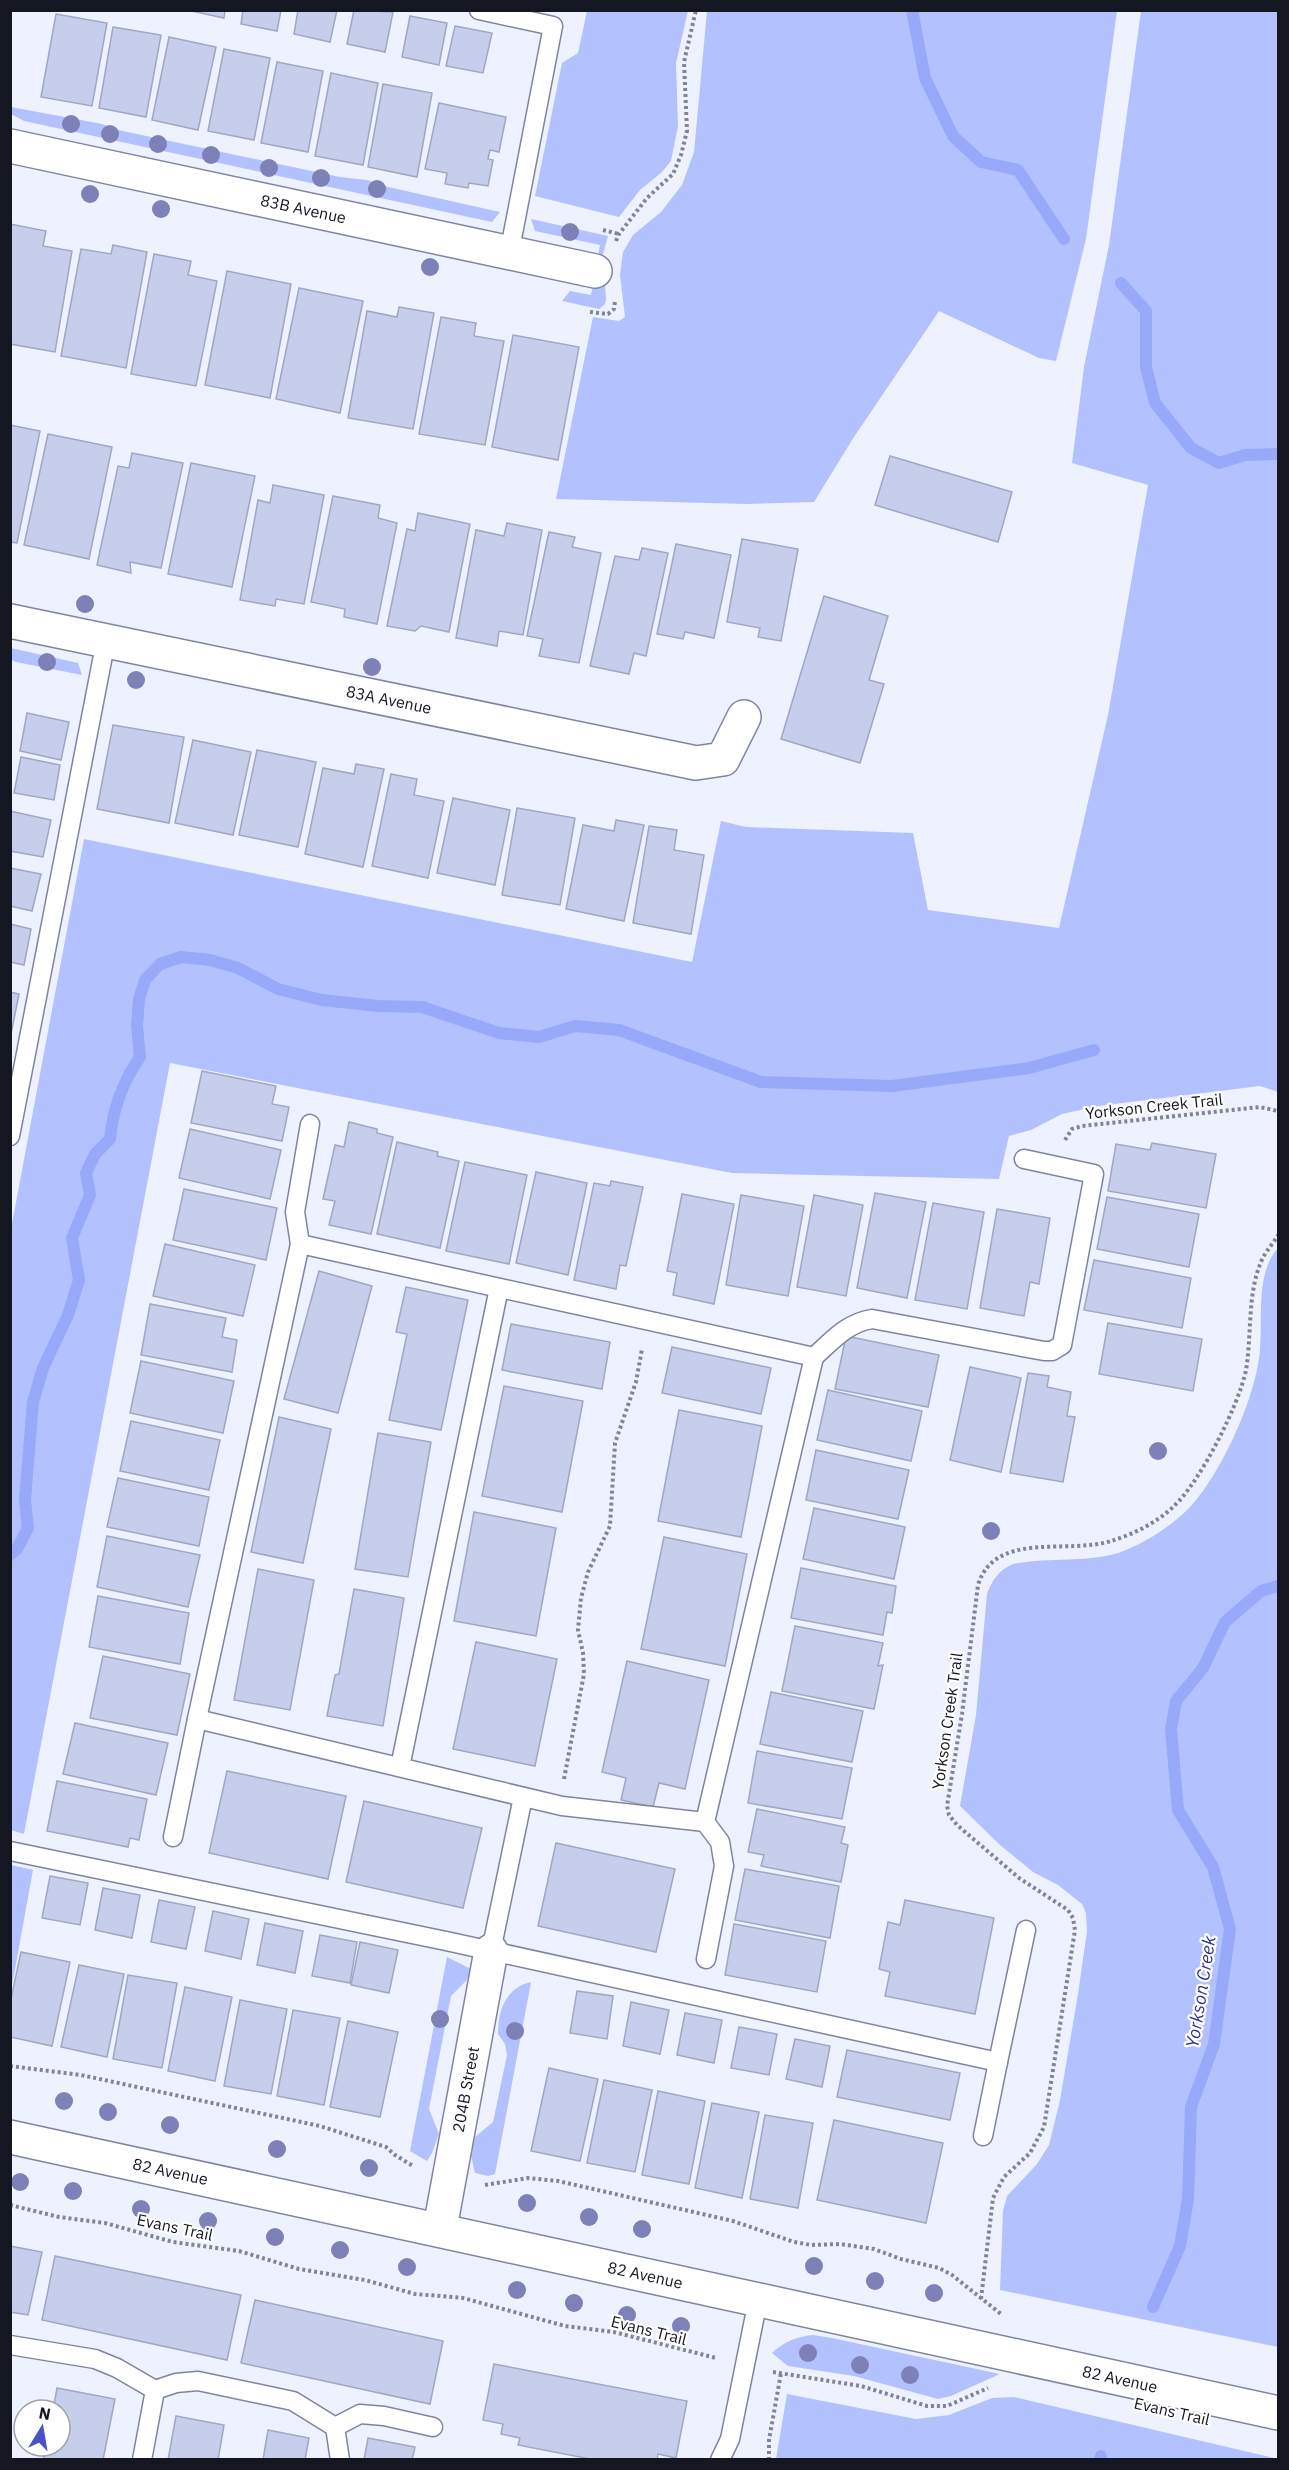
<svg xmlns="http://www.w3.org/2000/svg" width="1289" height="2470" viewBox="0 0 1289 2470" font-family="'IBM Plex Sans',sans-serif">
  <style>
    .green { fill: #b3c2ff }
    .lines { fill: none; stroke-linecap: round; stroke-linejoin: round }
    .stream { stroke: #98a9fa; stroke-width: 12 }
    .building { fill: #c6ceec; stroke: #9fa7c4; stroke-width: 1.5 }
    .service-casing { stroke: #7e85a0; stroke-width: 21 }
    .minor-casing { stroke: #7e85a0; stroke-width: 36 }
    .tertiary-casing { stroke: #7e85a0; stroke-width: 36 }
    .path { stroke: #828591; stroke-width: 4; stroke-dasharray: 3 3; stroke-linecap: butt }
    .service { stroke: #fff; stroke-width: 18 }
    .minor { stroke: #fff; stroke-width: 33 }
    .tertiary { stroke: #fff; stroke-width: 33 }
    .tree { fill: #7e80b8 }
    .labels { text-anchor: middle; stroke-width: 4.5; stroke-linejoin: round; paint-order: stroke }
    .street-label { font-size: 16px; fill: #141621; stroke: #fff }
    .water-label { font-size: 18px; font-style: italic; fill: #2f3692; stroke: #fff }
  </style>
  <rect width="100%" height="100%" fill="#eef1fe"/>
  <g class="green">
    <polygon points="587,11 688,11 676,63 678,126 671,161 662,172 640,190 619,217 535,196 562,63 578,53"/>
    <polygon points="707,11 1117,11 1086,239 1056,361 1039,358 939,311 852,440 814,502 747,504 556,499 593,317 619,321 625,317 620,275 623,252 633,235 661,212 682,185 694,152"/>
    <polygon points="1141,11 1278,11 1278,1092 1260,1086 1098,1106 1062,1114 1031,1130 1009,1136 999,1179 732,1173 170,1063 24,1834 11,1830 11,1229 84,839 692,962 721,821 746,827 913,833 928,910 1059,928 1108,715 1148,485 1072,463 1084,367 1109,245"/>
    <polygon points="11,107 102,124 118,130 340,177 367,180 388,187 500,212 492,222 24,121 11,114"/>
    <polygon points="531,219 608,236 603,254 606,299 605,304 599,309 562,301 570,291 591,295 600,245 535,231"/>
    <polygon points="11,648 78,663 82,675 16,662 11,660"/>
    <path d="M 1278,1248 L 1278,2347 L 1000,2290 L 1003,2211 L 1007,2196 L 1037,2164 L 1049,2145 L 1060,2100 L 1078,1994 L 1087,1931 L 1086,1913 L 1082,1904 L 1058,1885 L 1033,1872 L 1000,1845 L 960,1806 L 976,1715 L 987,1594 C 993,1579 998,1571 1013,1564 C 1048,1557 1084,1563 1118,1553 C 1144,1544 1172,1526 1191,1506 C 1222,1472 1257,1395 1260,1349 C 1263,1316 1255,1274 1278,1248 Z"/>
    <polygon points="11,1865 33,1870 11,1991 10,1865"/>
    <polygon points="447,1957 471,1969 467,1980 451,1996 429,2109 439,2134 432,2153 427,2161 410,2151"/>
    <path d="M 531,1982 L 495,2174 L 488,2176 L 475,2173 L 471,2156 L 473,2144 L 475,2137 L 493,2122 L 507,2055 L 505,2044 L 498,2034 C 498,2009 506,1988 531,1982 Z"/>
    <path d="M 813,2335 L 832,2338 L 1000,2374 L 951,2396 L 938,2399 L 854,2376 L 788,2366 L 772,2353 C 785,2341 796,2337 813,2335 Z"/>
    <polygon points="787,2394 916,2419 949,2415 992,2398 1014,2397 1278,2459 776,2459"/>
  </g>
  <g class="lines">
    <g class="stream">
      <polyline points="912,10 925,78 953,136 981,162 1018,170 1064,239"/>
      <polyline points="1121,283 1146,311 1146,367 1155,403 1191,448 1219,463 1245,455 1278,454"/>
      <path d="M 10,1555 L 17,1549 L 28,1528 L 25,1500 L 33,1402 L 43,1368 L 68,1315 L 79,1280 L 72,1238 L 90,1195 L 86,1173 L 95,1154 L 110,1139 C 113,1108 122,1083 140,1057 L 137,1026 L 139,999 L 145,980 L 160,964 L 181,957 L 210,960 L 238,968 L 278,989 L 322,1000 L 378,1006 L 422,1007 L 499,1033 L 539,1037 L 575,1026 L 619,1030 L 761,1082 L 892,1086 L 1029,1068 L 1094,1050"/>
      <polyline points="1153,2307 1180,2246 1188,2199 1191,2107 1214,2044 1230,1929 1213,1867 1178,1810 1171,1729 1176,1701 1203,1668 1225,1622 1261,1591 1278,1586"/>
      <polyline points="1100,2460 1101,2456"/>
    </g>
  </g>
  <g class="building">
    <polygon points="187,10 225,10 224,18"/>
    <polygon points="243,10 281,10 277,31 241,24"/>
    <polygon points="298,10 337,10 330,42 294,34"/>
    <polygon points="354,10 393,12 385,52 347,44"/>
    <polygon points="56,14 107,23 92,106 41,97"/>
    <polygon points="410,16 447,23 439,65 402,57"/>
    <polygon points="455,26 492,33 483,73 446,66"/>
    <polygon points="113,27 161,35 146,117 99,108"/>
    <polygon points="169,37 216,47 198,130 152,120"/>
    <polygon points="224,49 270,58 254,140 208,131"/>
    <polygon points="277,62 323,71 308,152 261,143"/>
    <polygon points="331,73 378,83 363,165 315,156"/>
    <polygon points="383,84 432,93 417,177 368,167"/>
    <polygon points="439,103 506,117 499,152 490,150 488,159 493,160 488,186 469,183 468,188 445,184 447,173 425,169"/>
    <polygon points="10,224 46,231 43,246 72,251 55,352 10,344"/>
    <polygon points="113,245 147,252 126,368 61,356 81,249 111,254"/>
    <polygon points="154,254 191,261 188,275 217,281 196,386 131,374"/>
    <polygon points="227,271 291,284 270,398 205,385"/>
    <polygon points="299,288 363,301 340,413 276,399"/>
    <polygon points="399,307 434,313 413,429 348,418 367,311 397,317"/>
    <polygon points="441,317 476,323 474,336 504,341 485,445 419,434"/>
    <polygon points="513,335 579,347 558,460 492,447"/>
    <polygon points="10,425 40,431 17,543 10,542"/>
    <polygon points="48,434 112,447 89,559 24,545"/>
    <polygon points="132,453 183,463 161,568 130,562 131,573 97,565 118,466 129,468"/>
    <polygon points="890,456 1012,492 998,542 875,505"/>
    <polygon points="191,463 255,476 232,587 168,574"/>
    <polygon points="273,485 324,495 304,604 276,599 275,606 240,600 258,500 270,503"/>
    <polygon points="333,496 380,505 378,518 397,523 377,624 344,617 345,609 311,602"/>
    <polygon points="418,513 470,524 449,632 421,626 415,631 387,626 407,529 415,531"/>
    <polygon points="507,523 542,530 523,635 499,631 497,646 456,638 476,530 504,536"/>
    <polygon points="549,532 575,537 572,547 601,553 579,663 539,656 543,639 527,636"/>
    <polygon points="742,539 798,549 781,641 758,637 760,628 727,622"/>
    <polygon points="676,544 731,555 714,638 685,632 683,639 657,634"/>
    <polygon points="642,548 668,553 646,656 634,653 629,674 590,666 615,556 639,560"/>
    <polygon points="824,596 888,616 869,680 884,684 860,763 781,739"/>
    <polygon points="27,713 69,722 61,760 20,751"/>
    <polygon points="113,725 184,737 169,823 97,809"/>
    <polygon points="193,740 251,752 233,835 175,823"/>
    <polygon points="257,750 316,762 298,847 239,835"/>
    <polygon points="21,757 60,765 54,800 14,793"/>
    <polygon points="356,764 384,769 363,867 305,854 323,768 354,774"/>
    <polygon points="391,774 417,779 414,795 444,801 428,878 372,866"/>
    <polygon points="453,798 510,810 495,885 437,873"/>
    <polygon points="517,808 575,818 560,905 502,895"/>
    <polygon points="10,811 51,820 43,857 10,851"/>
    <polygon points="616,820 644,825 624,921 566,909 583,825 614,831"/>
    <polygon points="649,826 677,830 674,850 704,855 691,934 633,923"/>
    <polygon points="10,868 41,874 32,911 10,906"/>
    <polygon points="10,924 31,929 24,965 10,962"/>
    <polygon points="10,992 19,994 11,1034 10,1034"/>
    <polygon points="202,1071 276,1086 272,1104 289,1107 282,1141 191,1123"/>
    <polygon points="349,1122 377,1129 377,1133 393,1137 371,1234 329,1225 335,1201 323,1199 335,1145 344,1147"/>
    <polygon points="190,1129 281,1150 270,1199 179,1178"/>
    <polygon points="397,1142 438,1152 437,1156 459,1161 440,1248 377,1234"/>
    <polygon points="1152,1143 1216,1154 1206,1208 1108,1191 1116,1144 1150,1150"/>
    <polygon points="465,1162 527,1175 509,1264 446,1251"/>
    <polygon points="536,1172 587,1183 568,1275 516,1263"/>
    <polygon points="611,1181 643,1187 626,1266 620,1265 616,1289 574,1280 594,1183 610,1186"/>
    <polygon points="184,1189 277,1208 266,1260 173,1240"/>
    <polygon points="875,1193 926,1202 907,1298 857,1288"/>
    <polygon points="682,1194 734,1204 714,1304 673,1295 677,1273 667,1271"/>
    <polygon points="741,1195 804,1206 788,1296 726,1285"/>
    <polygon points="814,1195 863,1205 846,1296 797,1287"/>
    <polygon points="1107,1197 1199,1214 1189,1267 1097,1249"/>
    <polygon points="933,1203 984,1212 967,1309 915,1300"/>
    <polygon points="997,1209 1050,1218 1039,1284 1030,1282 1024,1316 980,1308"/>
    <polygon points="165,1244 255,1265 243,1316 153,1296"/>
    <polygon points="1094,1260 1191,1278 1182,1328 1084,1310"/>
    <polygon points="319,1271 372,1286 338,1413 284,1399"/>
    <polygon points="406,1287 468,1300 441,1430 389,1420 407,1334 396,1332"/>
    <polygon points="150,1304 226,1318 222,1337 237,1340 232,1372 141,1355"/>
    <polygon points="1108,1323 1202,1339 1193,1391 1099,1374"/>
    <polygon points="511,1324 610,1342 602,1389 502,1370"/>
    <polygon points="846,1336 939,1355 928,1407 835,1389"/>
    <polygon points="672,1347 771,1368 761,1414 662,1393"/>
    <polygon points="141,1361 234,1381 223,1433 130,1413"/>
    <polygon points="970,1367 1021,1378 1001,1472 950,1460"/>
    <polygon points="1028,1373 1049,1376 1047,1387 1071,1392 1067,1416 1075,1417 1063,1482 1010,1473"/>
    <polygon points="504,1386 583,1401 562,1512 482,1496"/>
    <polygon points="828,1390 922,1411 911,1461 817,1440"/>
    <polygon points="679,1410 762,1426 741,1537 658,1521"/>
    <polygon points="279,1417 331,1429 303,1563 251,1552"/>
    <polygon points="131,1421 220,1440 209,1490 120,1471"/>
    <polygon points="378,1433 431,1442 408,1577 355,1569"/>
    <polygon points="816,1450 909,1470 898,1519 806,1500"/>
    <polygon points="118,1478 209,1497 199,1546 107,1527"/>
    <polygon points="814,1508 905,1527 894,1579 803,1559"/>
    <polygon points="474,1512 556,1528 536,1636 454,1621"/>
    <polygon points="107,1536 200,1555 188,1607 97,1587"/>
    <polygon points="664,1537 747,1554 725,1666 641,1649"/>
    <polygon points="801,1568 896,1586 892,1613 887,1612 883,1635 791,1618"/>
    <polygon points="258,1569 314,1580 290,1710 234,1700"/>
    <polygon points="354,1589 404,1598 383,1726 327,1716 335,1675 339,1674"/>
    <polygon points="98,1596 189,1613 180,1664 89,1647"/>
    <polygon points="795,1626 883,1643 878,1666 883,1665 874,1709 782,1691"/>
    <polygon points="476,1642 557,1659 535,1766 453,1749"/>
    <polygon points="103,1656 190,1674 177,1735 90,1718"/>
    <polygon points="627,1661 709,1680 685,1789 659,1783 653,1807 621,1800 626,1778 602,1772"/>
    <polygon points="771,1692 863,1711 852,1762 760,1744"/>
    <polygon points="75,1723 168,1743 156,1795 63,1774"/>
    <polygon points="757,1751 852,1768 842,1819 748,1803"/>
    <polygon points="227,1771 346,1796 328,1879 209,1853"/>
    <polygon points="57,1781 147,1799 139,1840 130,1838 128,1847 47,1831"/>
    <polygon points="364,1801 482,1828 463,1908 346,1882"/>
    <polygon points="757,1809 845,1827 841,1843 848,1845 841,1882 761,1866 764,1855 748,1852"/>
    <polygon points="556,1843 675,1869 656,1952 538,1926"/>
    <polygon points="745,1869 839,1886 830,1938 735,1920"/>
    <polygon points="50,1876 88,1883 80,1925 42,1918"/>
    <polygon points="103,1888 140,1895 132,1938 95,1930"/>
    <polygon points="159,1900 195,1907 186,1949 151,1942"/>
    <polygon points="905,1900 994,1918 975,2014 885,1996 890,1972 879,1969 888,1922 900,1925"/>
    <polygon points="213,1911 249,1919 241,1959 205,1951"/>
    <polygon points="265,1923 303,1931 295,1973 257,1965"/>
    <polygon points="734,1924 826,1941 817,1992 725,1975"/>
    <polygon points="320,1935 357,1942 350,1983 312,1976"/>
    <polygon points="360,1942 398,1950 389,1993 351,1985"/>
    <polygon points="21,1952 70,1962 52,2046 10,2037 10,2003"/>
    <polygon points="79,1965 124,1974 107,2057 61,2047"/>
    <polygon points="128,1975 177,1983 162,2068 113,2059"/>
    <polygon points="185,1987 232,1997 215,2081 168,2071"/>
    <polygon points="577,1991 613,1996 607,2039 570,2033"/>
    <polygon points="240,2000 287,2009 271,2094 224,2086"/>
    <polygon points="631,2002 669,2010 660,2054 623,2046"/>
    <polygon points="293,2010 340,2018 324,2105 277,2096"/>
    <polygon points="685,2013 722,2020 714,2063 677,2055"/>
    <polygon points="348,2021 398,2032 380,2117 330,2107"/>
    <polygon points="739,2027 777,2034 769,2075 731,2068"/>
    <polygon points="795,2039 830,2046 822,2087 786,2079"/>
    <polygon points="847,2050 960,2073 950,2120 837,2097"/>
    <polygon points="549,2068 598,2079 580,2161 531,2151"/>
    <polygon points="604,2080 652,2090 635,2172 587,2163"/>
    <polygon points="658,2091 705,2101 689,2184 642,2175"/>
    <polygon points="712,2103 759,2112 742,2198 695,2188"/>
    <polygon points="765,2115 813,2123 798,2208 750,2199"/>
    <polygon points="834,2120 943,2143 926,2223 817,2200"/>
    <polygon points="10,2246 42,2252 28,2315 10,2312"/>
    <polygon points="55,2256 241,2295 227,2360 42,2320"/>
    <polygon points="255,2300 443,2341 430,2404 241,2363"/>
    <polygon points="494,2364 687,2401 676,2458 658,2454 657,2460 595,2460 518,2445 520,2438 501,2434 503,2424 483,2420"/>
    <polygon points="57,2388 115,2399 103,2460 43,2460 46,2446 60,2446 60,2410 53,2410"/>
    <polygon points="176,2416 224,2425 218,2460 168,2460"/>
    <polygon points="268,2430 309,2438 305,2460 263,2460"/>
    <polygon points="368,2438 415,2447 412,2460 364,2460"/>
  </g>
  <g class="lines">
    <defs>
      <g id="service">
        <polyline points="479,10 553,26 509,254"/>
        <polyline points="10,1136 106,640"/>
        <polyline points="300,1244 295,1212 310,1124"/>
        <path d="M 814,1357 C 833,1340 847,1323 872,1319 L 1044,1351 L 1052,1351 L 1062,1345 L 1094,1174 L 1024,1159"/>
        <polyline points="197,1719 562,1806 705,1822"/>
        <polyline points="400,1767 499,1288"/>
        <polyline points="173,1837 197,1719 300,1244 814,1357 705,1822 720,1842 724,1866 706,1959"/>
        <polyline points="10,1851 446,1941 998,2062 1026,1930"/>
        <polyline points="491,1951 523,1797"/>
        <polyline points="983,2136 998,2062"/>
        <polyline points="10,2345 95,2359 117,2368 155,2390 176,2383 198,2381 293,2401 335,2427 340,2460"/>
        <polyline points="335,2427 360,2414 384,2416 433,2427"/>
        <polyline points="142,2460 155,2390"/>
        <polyline points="720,2460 730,2439 758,2300"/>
      </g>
      <g id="minor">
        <path id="s1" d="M 10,146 L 595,271"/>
        <path id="s2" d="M 10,621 L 696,763 L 723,759 L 744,717"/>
        <path id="s3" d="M 440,2228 L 491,1951"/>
      </g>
      <g id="tertiary">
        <path id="s4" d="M 10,2137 C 434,2227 856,2322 1278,2413"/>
      </g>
    </defs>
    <use href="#service" class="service-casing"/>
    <use href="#minor" class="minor-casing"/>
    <use href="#tertiary" class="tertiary-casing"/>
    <g class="path">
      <polyline points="603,230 619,234"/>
      <polyline points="616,241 619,234 647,198 673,174 681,155 687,131 684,62 696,10"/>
      <polyline points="590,312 608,314 614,309 615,301"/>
      <polyline points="1065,1140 1072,1129 1082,1126 1260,1107 1278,1111"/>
      <polyline points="564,1779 584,1674 583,1653 578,1630 581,1598 588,1572 610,1526 615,1443 636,1382 642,1349"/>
      <polyline points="10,2066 81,2075 320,2126 386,2147 395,2155 413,2166"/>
      <polyline points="485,2185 528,2178 558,2181 733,2221 794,2242 811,2245 840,2244 874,2249 901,2259 939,2268 952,2275 1001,2314"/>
      <polyline points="10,2205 59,2217 105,2223 173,2242 239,2251 299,2269 365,2280 415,2294 463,2298 565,2326 614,2332 716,2358"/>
      <path d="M 981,2299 L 993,2198 L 1004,2177 L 1030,2153 L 1044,2127 L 1075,1930 L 1073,1918 L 1068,1910 L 1019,1878 L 957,1825 L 949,1815 L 947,1806 L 962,1714 L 978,1585 C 995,1530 1067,1555 1111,1541 C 1132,1535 1158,1522 1174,1506 C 1200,1482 1239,1405 1246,1370 C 1252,1335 1247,1295 1261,1262 C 1265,1252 1273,1244 1278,1235"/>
      <polyline points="773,2372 861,2386 927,2406 947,2406 988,2388"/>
      <polyline points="769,2460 769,2440 781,2373"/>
    </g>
    <use href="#service" class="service"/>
    <use href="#minor" class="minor"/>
    <use href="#tertiary" class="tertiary"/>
  </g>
  <g class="tree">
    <circle cx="71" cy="124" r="9"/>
    <circle cx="110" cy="134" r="9"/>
    <circle cx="158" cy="144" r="9"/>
    <circle cx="211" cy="155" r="9"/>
    <circle cx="269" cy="168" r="9"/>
    <circle cx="321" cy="178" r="9"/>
    <circle cx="377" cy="189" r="9"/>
    <circle cx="90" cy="194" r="9"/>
    <circle cx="161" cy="209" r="9"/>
    <circle cx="570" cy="232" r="9"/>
    <circle cx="430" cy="267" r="9"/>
    <circle cx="85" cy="604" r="9"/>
    <circle cx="47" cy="662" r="9"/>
    <circle cx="372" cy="667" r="9"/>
    <circle cx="136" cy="680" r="9"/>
    <circle cx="1158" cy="1451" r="9"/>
    <circle cx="991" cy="1531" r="9"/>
    <circle cx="440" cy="2019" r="9"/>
    <circle cx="515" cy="2031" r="9"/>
    <circle cx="64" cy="2101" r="9"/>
    <circle cx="108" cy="2112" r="9"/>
    <circle cx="170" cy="2125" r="9"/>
    <circle cx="277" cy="2149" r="9"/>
    <circle cx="369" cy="2168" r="9"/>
    <circle cx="20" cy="2182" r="9"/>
    <circle cx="73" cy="2191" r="9"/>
    <circle cx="527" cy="2203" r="9"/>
    <circle cx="141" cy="2209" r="9"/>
    <circle cx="589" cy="2217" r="9"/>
    <circle cx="208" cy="2221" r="9"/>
    <circle cx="642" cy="2229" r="9"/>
    <circle cx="275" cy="2237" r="9"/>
    <circle cx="340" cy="2250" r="9"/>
    <circle cx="814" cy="2266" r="9"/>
    <circle cx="407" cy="2267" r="9"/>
    <circle cx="875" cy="2281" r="9"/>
    <circle cx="517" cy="2290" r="9"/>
    <circle cx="934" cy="2293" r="9"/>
    <circle cx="574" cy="2303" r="9"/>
    <circle cx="627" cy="2315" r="9"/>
    <circle cx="681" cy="2326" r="9"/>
    <circle cx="808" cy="2353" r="9"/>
    <circle cx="860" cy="2365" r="9"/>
    <circle cx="910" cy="2375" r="9"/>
  </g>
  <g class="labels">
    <g class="street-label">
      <text dy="6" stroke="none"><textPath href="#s1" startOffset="300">83B Avenue</textPath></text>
      <text dy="6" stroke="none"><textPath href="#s2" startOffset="387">83A Avenue</textPath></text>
      <text transform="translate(1154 1106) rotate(-6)" y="6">Yorkson Creek Trail</text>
      <text transform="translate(947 1721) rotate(-82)" y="6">Yorkson Creek Trail</text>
      <text dy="6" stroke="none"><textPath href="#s3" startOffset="141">204B Street</textPath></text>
      <text dy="6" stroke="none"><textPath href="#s4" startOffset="164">82 Avenue</textPath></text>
      <text transform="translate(175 2227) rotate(12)" y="6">Evans Trail</text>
      <text dy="6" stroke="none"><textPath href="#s4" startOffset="650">82 Avenue</textPath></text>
      <text transform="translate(649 2330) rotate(14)" y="6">Evans Trail</text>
      <text dy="6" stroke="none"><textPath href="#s4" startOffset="1136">82 Avenue</textPath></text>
      <text transform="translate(1172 2411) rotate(13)" y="6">Evans Trail</text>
    </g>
    <g class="water-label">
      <text transform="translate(1201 1992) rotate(-81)" y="6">Yorkson Creek</text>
    </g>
  </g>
  <rect width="1289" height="2470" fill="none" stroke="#141621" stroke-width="24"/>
  <g transform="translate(42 2428) rotate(11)"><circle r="28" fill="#ffffff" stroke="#a1a2a6" stroke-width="1.5"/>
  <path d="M0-4.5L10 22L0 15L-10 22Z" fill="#4853c9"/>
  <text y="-9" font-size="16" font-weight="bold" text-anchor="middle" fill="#141621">N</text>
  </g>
</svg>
